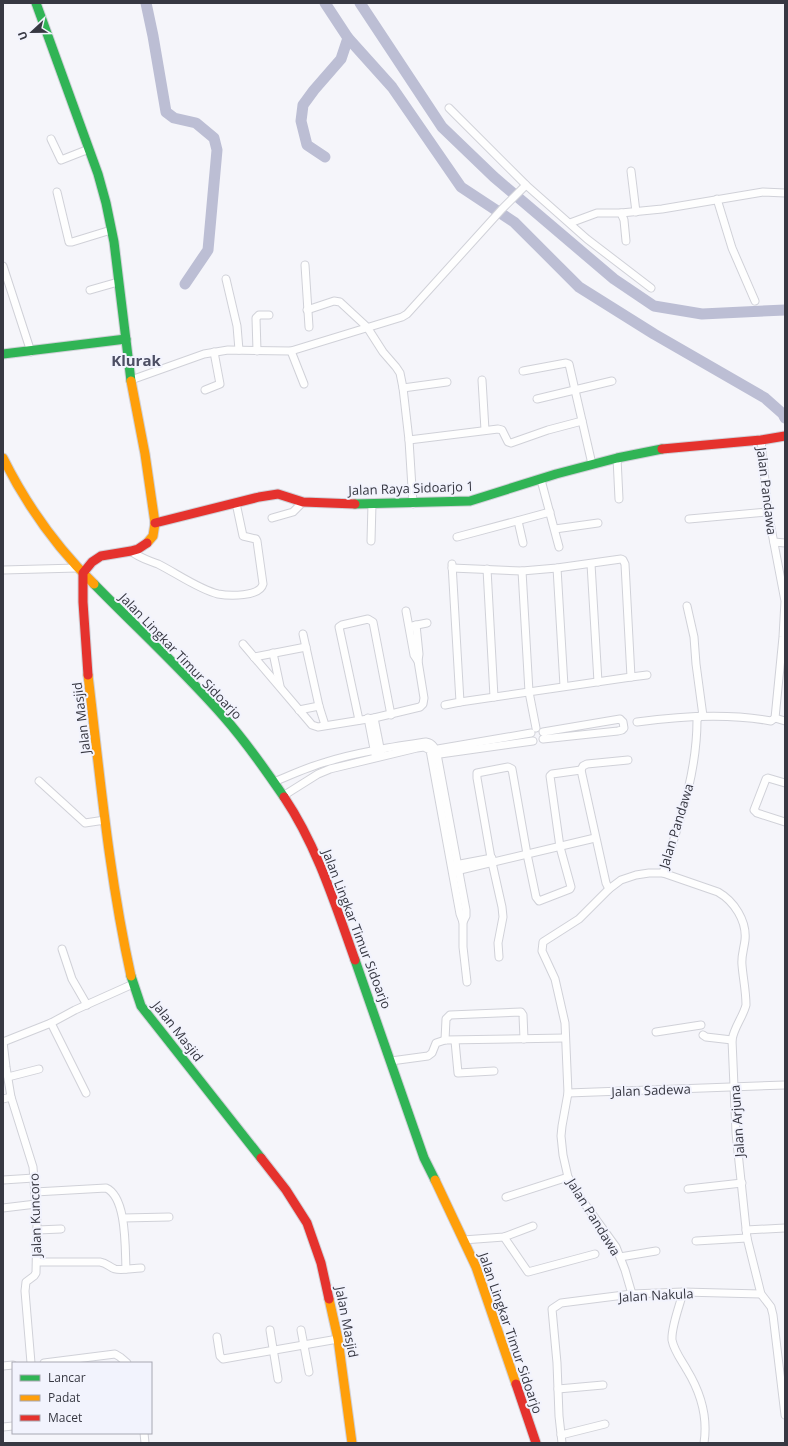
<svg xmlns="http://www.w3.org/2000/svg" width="788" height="1446" viewBox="0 0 788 1446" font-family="'Open Sans',sans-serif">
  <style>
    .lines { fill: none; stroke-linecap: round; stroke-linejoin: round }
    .river { stroke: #bcbed4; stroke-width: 11 }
    .street-casing { stroke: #d0d1d8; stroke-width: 9 }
    .fast-casing { stroke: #d0d1d8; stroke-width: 11 }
    .slow-casing { stroke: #d0d1d8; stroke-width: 11 }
    .jam-casing { stroke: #d0d1d8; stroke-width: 11 }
    .street { stroke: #fefefe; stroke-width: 7 }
    .fast { stroke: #30b455; stroke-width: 9 }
    .slow { stroke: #ff9f0a; stroke-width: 9 }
    .jam { stroke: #e5322d; stroke-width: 9 }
    .labels { text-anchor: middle; stroke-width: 4; stroke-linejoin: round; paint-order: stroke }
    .street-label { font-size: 13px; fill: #373842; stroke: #f2f3fd }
    .quarter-label { font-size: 15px; font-weight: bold; fill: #4c4e63; stroke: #f2f3fd }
  </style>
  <rect width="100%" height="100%" fill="#f5f5fa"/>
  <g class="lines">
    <g class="river">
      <polyline points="146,3 153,36 166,112 174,118 196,123 214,138 217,150 208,250 185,284"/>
      <polyline points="325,3 348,38 392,87 461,187 514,222 579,287 654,334 765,398 783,414 785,418"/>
      <polyline points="360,3 442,127 494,177 614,279 654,306 702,314 785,310"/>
      <polyline points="325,157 307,145 301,121 303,105 314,90 341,59 348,38"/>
    </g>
    <defs>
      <g id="street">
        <polyline points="449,108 526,185 587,239 651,288"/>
        <polyline points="51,139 61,160 89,149"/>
        <polyline points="631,171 636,212"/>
        <polyline points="57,192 69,242 72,242 111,230"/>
        <polyline points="717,199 732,248 755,301"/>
        <polyline points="621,213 624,220 626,241"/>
        <polyline points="570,223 597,213 621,213 662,209 763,192 785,193"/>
        <polyline points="305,265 309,327"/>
        <polyline points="3,266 31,352"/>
        <polyline points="226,279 237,326 239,350"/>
        <polyline points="90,290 118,282"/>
        <polyline points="307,310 334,301 340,302 367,327 383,352 396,367 400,373 403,388 409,440 413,504"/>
        <polyline points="257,351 256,318 259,315 269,315"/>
        <polyline points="291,351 304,384"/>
        <polyline points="523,371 566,363 569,364 592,464"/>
        <polyline points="131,380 204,354 228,350 291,351 402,317 407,314 502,209 526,185"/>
        <polyline points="482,380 485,430"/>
        <polyline points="403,388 447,382"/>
        <polyline points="205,390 220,384 214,352"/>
        <polyline points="537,399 612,381"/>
        <polyline points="409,440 498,429 502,430 508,442 511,443 548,430 582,421"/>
        <polyline points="761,440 768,512 785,601 783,637 775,718"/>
        <polyline points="617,458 619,499"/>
        <polyline points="541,480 559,547"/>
        <polyline points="272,518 293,512 303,502"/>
        <polyline points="689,519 768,512"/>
        <polyline points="518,521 523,543"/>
        <polyline points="555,529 598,523"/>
        <polyline points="457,537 550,512"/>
        <polyline points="371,541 372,504"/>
        <polyline points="774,542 785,543"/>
        <path d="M 131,551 C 139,558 148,560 158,564 C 176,573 200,590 218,594 C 229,596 260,597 263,584 L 257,541 L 256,539 L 243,536 L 236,503"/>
        <polyline points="591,564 598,682"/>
        <polyline points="452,568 522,571 557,568 621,559 623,560 625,564 631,677 460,702"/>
        <polyline points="557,568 564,686"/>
        <polyline points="487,569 494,697"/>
        <polyline points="3,570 77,568"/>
        <polyline points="522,571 529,692 536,728"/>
        <polyline points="687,606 694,637 696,664 703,716"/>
        <polyline points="406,611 414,655 418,661"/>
        <polyline points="412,626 427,623"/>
        <polyline points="303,634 319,706 325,725"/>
        <polyline points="243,644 312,725 318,727 374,718 420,707 423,704 424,698 418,661 419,654 416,625"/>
        <polyline points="273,653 280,686"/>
        <polyline points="254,657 306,647"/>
        <polyline points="631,677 647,675"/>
        <polyline points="445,705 460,702 452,564"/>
        <polyline points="299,710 319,706"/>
        <polyline points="368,718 375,754"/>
        <polyline points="374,718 381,753"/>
        <polyline points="775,718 785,721"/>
        <polyline points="359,720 339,627 342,625 368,619 373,622 391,715"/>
        <path d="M 637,722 C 681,716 727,713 771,721 L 775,718"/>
        <polyline points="543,739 618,731 622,730 624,728 623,722 620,719 543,732"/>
        <polyline points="432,750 531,733"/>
        <polyline points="433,755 533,741"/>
        <polyline points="39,781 85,823 105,820"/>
        <path d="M 274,782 C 291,775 308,767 326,762 C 358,752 393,747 426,742 C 433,743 435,748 437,754 L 466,910 L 466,916 L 463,922"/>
        <polyline points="785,783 768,778 766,779 754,810 757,813 785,822"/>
        <polyline points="283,796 318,774 330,769 417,748 424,747 430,750 460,914 463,922 463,947 467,982"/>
        <polyline points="455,865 492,858"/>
        <polyline points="456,871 595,838"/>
        <path d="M 663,873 C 679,823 697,774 697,720 L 700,716"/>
        <polyline points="609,889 606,883 581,770 583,766 587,764 628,760"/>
        <polyline points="62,949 72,979 87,1005"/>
        <polyline points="499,957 498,943 503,917 502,907 491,858 477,778 477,773 508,767 512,769 527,854 536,897 539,901 570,889 571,887 560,847 550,776 552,774 581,770"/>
        <polyline points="51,1023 86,1093"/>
        <polyline points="656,1032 701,1025"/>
        <polyline points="703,1035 706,1037 732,1040"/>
        <polyline points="445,1040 446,1019 450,1015 521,1012 523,1015 524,1039"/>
        <polyline points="455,1041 458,1073 494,1071"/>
        <polyline points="3,1042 6,1067 11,1097 33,1167 37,1223 36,1273 34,1276 26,1282 25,1291 31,1363"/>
        <polyline points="3,1042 51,1023 75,1010 133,984"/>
        <polyline points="391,1061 428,1056 432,1053 436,1043 445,1040 565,1038"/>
        <polyline points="8,1077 39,1069"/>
        <polyline points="568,1093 785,1085"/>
        <polyline points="3,1099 11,1097"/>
        <polyline points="3,1180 34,1178"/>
        <polyline points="688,1189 742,1183"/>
        <path d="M 35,1192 L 106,1188 C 127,1197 125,1249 126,1269"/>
        <polyline points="506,1197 568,1177"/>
        <polyline points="3,1208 36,1204"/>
        <polyline points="123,1218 169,1217"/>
        <polyline points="37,1230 61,1229"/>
        <polyline points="746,1230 785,1228"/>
        <polyline points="504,1237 528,1272 595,1254"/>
        <polyline points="463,1240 504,1237 533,1226"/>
        <polyline points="696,1241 747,1238"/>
        <polyline points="620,1257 656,1251"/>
        <path d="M 37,1262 L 100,1262 C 107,1263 109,1267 115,1269 C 122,1271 133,1268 141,1268"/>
        <path d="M 683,1292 C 680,1305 671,1327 672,1340 C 674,1351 682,1361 687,1370 C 701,1393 708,1417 704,1443"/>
        <path d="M 632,1294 L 625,1270 L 616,1247 L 582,1200 L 568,1177 L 563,1155 L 561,1136 L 562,1126 L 568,1093 L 565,1023 L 555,979 L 542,951 L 543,942 L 579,919 L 609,889 L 621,880 L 636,875 L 649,873 L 663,873 L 718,892 C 734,901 747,921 745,940 C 744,949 741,956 742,965 C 743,978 746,991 746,1005 C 743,1017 734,1027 732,1040 L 736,1133 L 747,1238 L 761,1294 L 771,1307 L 773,1315 L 785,1415"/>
        <polyline points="270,1330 278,1379"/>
        <polyline points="301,1330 309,1372"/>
        <polyline points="217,1337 220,1356 223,1359 338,1339"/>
        <polyline points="44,1363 115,1354 120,1357 127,1363"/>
        <polyline points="3,1366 13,1365"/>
        <polyline points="558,1389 603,1385"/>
        <polyline points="3,1427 13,1426"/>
        <polyline points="144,1433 145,1443"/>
        <polyline points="561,1435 605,1424"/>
        <polyline points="562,1443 559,1416 557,1363 552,1309 561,1303 632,1294 683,1292 761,1294"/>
      </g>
      <g id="fast">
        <polyline points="36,3 98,174 106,203 114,242 131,381"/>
        <polyline points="3,354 126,339"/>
        <polyline points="355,504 470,501 556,474 617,458 662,449"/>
        <path d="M 94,584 C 137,628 183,670 224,717 C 246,742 265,769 284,797"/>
        <polyline points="355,960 424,1158 435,1180"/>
        <polyline points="131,976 141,1006 261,1158"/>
      </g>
      <g id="slow">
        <polyline points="131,381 145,454 155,523 153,536 147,543"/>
        <path d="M 3,458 C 26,504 57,548 94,584"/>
        <path d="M 88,675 C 100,776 109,877 131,976"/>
        <polyline points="435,1180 476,1267 516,1384"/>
        <polyline points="329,1299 338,1339 352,1443"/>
      </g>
      <g id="jam">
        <polyline points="662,449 761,440 785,436"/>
        <polyline points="155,523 259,497 278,494 303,502 355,504"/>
        <polyline points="88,675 83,602 83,573 92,562 101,556 131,551 138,549 147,543"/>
        <path d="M 284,797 C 317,846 335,904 355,960"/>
        <polyline points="261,1158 286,1190 307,1223 321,1263 329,1299"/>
        <polyline points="516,1384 536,1443"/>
      </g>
    </defs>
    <use href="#street" class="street-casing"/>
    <use href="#fast" class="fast-casing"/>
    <use href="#slow" class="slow-casing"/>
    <use href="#jam" class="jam-casing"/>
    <use href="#street" class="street"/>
    <use href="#fast" class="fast"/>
    <use href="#slow" class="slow"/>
    <use href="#jam" class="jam"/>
  </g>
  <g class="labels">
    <g class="street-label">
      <text transform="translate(411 488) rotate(-2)" y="5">Jalan Raya Sidoarjo 1</text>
      <text transform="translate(767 491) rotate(83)" y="5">Jalan Pandawa</text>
      <text transform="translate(181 656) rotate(46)" y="5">Jalan Lingkar Timur Sidoarjo</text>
      <text transform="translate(81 718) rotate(-97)" y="5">Jalan Masjid</text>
      <text transform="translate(676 826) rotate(-73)" y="5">Jalan Pandawa</text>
      <text transform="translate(357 929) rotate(69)" y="5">Jalan Lingkar Timur Sidoarjo</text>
      <text transform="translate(178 1031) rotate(52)" y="5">Jalan Masjid</text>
      <text transform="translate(651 1090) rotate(-2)" y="5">Jalan Sadewa</text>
      <text transform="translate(737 1121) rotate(-94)" y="5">Jalan Arjuna</text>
      <text transform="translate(35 1215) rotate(-92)" y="5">Jalan Kuncoro</text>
      <text transform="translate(594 1217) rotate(58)" y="5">Jalan Pandawa</text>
      <text transform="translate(656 1295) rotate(-3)" y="5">Jalan Nakula</text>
      <text transform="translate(347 1322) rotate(79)" y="5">Jalan Masjid</text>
      <text transform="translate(511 1333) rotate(71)" y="5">Jalan Lingkar Timur Sidoarjo</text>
    </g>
    <g class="quarter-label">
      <text x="136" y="366">Klurak</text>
    </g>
  </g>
  <rect width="788" height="1446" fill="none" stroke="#373842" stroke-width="8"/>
  <rect x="12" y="1362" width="140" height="72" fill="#f2f3fd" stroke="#a7a8b2"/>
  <rect x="20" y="1375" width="20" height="6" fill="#30b455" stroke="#a7a8b2"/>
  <text x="48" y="1382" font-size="12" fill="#373842">Lancar</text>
  <rect x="20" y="1395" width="20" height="6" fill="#ff9f0a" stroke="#a7a8b2"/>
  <text x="48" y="1402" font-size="12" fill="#373842">Padat</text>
  <rect x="20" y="1415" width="20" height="6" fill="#e5322d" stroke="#a7a8b2"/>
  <text x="48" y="1422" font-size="12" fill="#373842">Macet</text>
  <g transform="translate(32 32) rotate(248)" stroke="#f2f3fd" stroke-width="3" paint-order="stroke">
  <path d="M0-3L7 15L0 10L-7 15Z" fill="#373842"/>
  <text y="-6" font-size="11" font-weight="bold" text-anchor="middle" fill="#373842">U</text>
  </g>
</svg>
